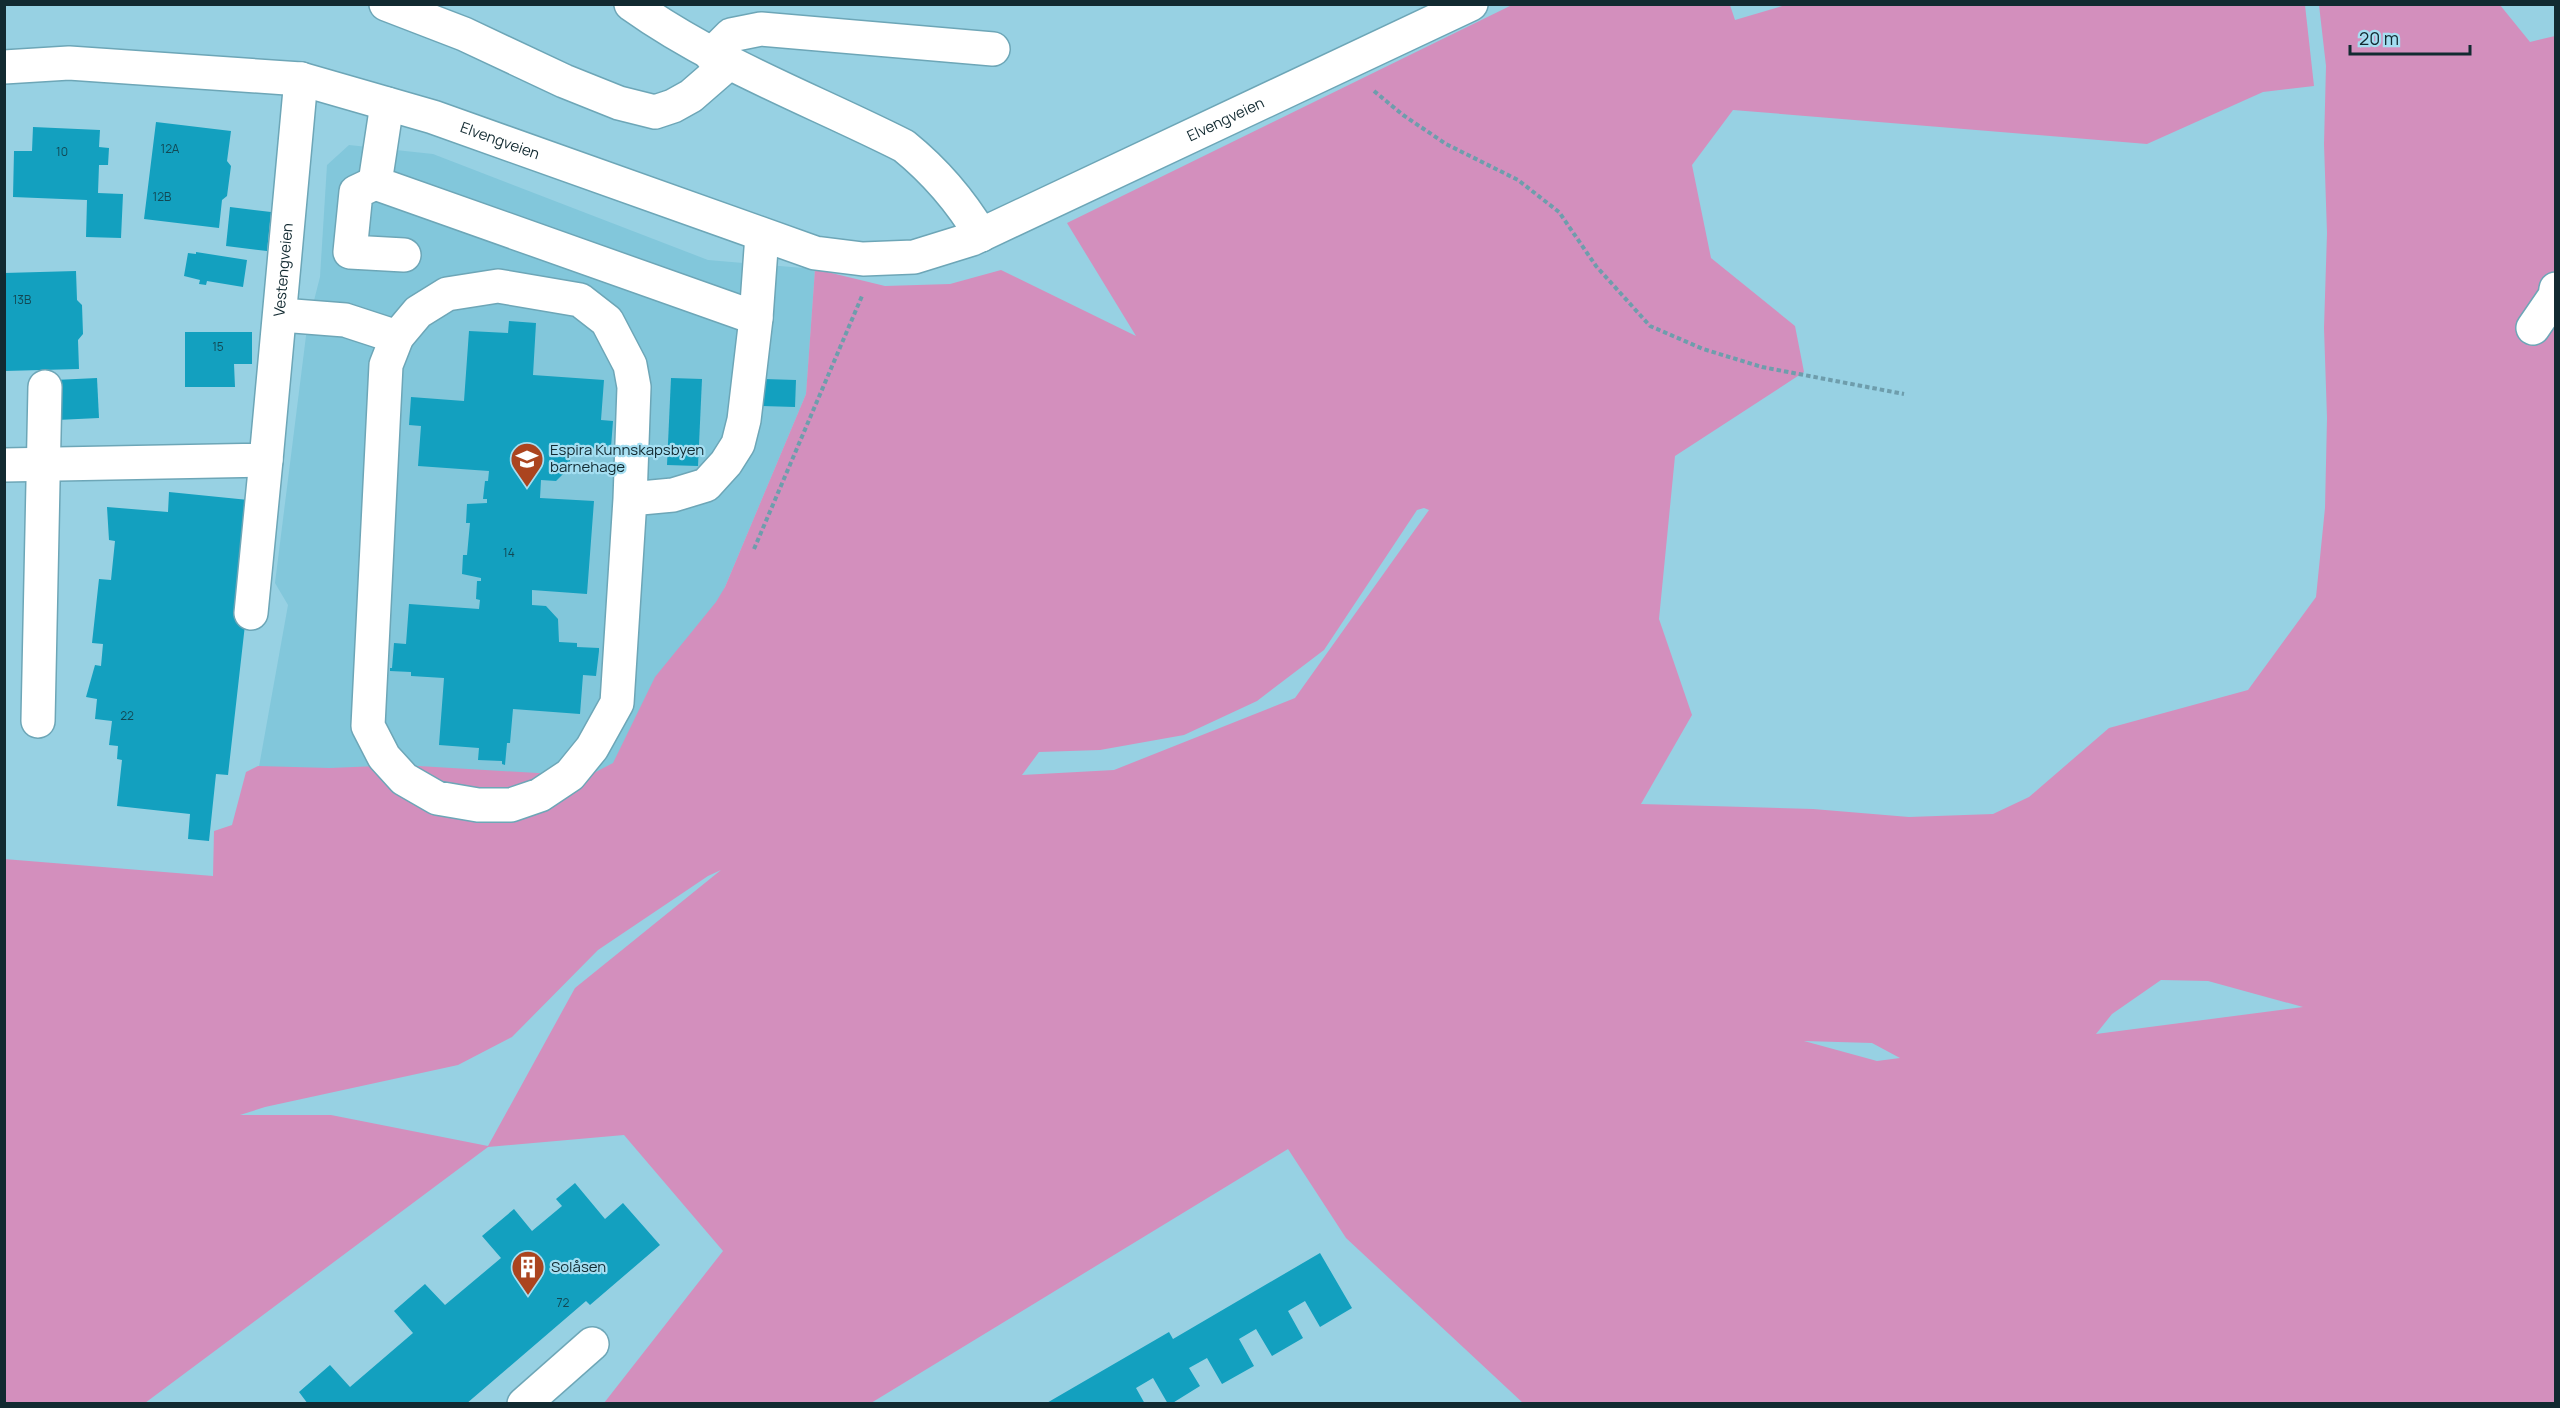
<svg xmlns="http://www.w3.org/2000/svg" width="2560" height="1408" viewBox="0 0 2560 1408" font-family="Manrope,sans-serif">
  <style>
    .built { fill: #82c7db }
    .green { fill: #d38fbd; fill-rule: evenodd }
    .building { fill: #13a0bf }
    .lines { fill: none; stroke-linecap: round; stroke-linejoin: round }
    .minor-casing { stroke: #6da6b7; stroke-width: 36 }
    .path { stroke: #6e9dac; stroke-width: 4; stroke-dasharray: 4.5 3; stroke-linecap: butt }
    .minor { stroke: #fff; stroke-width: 33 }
    .labels { text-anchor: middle; stroke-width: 4.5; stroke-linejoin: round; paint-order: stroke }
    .number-label { font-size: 12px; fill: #124854 }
    .street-label { font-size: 15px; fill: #122a31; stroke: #a4def1 }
    .poi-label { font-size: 15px; fill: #122a31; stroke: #a4def1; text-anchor: start }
  </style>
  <rect width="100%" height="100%" fill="#97d1e3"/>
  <polygon class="built" points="349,145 433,154 708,260 815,269 806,394 675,706 622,808 241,867 288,605 275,583 307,328 320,277 327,165"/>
  <path class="green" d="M 1514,4 L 1730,5 L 1735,20 L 1789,4 L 2305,5 L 2314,86 L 2263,92 L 2147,144 L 1733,110 L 1692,165 L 1711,258 L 1795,326 L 1804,372 L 1675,456 L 1659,619 L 1692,715 L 1641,804 L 1813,809 L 1909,817 L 1993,814 L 2029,797 L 2109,728 L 2248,690 L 2316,597 L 2325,508 L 2327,418 L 2324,328 L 2327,233 L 2324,144 L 2326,66 L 2319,5 L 2500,5 L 2530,42 L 2555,36 L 2555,1403 L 1523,1403 L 1346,1238 L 1288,1149 L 871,1403 L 604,1403 L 723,1251 L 624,1135 L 488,1147 L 145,1403 L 5,1403 L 4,859 L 213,876 L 214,831 L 232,825 L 246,772 L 258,766 L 330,768 L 402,765 L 588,776 L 613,763 L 655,677 L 716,602 L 725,587 L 806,394 L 815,269 L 885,286 L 950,284 L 1001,270 L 1136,336 L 1067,223 ZM 1424,508 L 1429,510 L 1295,698 L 1114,770 L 1022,775 L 1039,752 L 1100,750 L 1184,735 L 1257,701 L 1324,650 L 1417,510 ZM 721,870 L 575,988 L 488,1146 L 331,1115 L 240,1115 L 265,1107 L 458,1065 L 512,1037 L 598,950 L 708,876 ZM 2161,980 L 2208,981 L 2303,1007 L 2096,1034 L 2112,1014 ZM 1804,1041 L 1872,1043 L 1900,1058 L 1877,1061 Z"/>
  <g class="building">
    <polygon points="156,122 231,131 227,161 231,166 227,196 222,200 219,228 144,219"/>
    <polygon points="33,127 100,130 99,147 109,148 108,165 99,165 98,193 123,194 121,238 86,237 87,200 13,197 14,151 32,151"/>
    <polygon points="230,207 271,212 267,251 226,246"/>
    <polygon points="196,252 247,260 243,287 207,281 206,285 199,284 200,280 184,276 188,253 196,254"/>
    <polygon points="76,271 77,300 82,305 83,334 78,340 79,369 4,371 4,273"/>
    <polygon points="509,321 536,323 533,375 604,380 601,420 613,421 611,447 613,450 573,447 568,469 556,481 541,480 540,498 594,501 587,594 532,590 532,605 546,606 558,619 559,642 577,643 577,647 599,648 599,651 596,676 583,675 580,714 513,709 510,743 507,743 505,765 502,764 502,761 478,760 479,748 439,745 444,678 411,676 411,672 390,671 390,668 392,668 394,643 406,644 409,604 479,609 480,600 476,599 477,581 481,581 481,578 462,574 463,555 467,555 470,523 466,523 467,504 487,503 487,499 483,499 485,481 488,481 489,471 418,466 421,426 409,425 411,397 464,401 469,331 508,333"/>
    <polygon points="185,332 252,332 252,364 234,364 235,387 185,387"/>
    <polygon points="97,378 99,418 57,420 55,380"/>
    <polygon points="671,378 702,379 698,466 667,465"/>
    <polygon points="764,379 796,380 795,407 762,406"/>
    <polygon points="169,492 259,501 228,775 216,774 209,841 188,839 190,814 117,806 122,760 117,759 118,746 109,745 112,721 95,719 97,699 86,697 95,665 101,666 103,644 92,643 99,579 111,580 115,541 109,540 107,507 168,512"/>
    <polygon points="575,1183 605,1219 623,1203 660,1245 590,1305 586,1301 466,1404 308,1404 299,1392 330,1365 350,1387 413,1333 394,1311 425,1284 445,1305 501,1258 482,1236 514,1209 532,1231 562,1206 556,1199"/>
    <polygon points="1320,1253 1352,1308 1320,1327 1305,1301 1288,1311 1303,1338 1272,1356 1256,1329 1239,1339 1254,1366 1222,1384 1207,1358 1189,1368 1200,1386 1171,1404 1168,1404 1153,1378 1136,1388 1145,1404 1045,1404 1169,1332 1173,1339"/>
  </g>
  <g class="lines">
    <defs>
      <g id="minor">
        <polyline points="386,4 464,34 564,81 619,103 655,112 673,106 691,96 729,63"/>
        <path d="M 631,4 C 715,64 813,100 904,146 C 936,172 960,200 981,235"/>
        <polyline points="711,55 731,35 761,29 993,49"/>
        <path id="s1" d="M 4,67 L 69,63 L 301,79 L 433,117 L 815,253 L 863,259 L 914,257 L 972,239 L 1471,4"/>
        <polyline points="387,104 375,183 756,318"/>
        <polyline points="375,183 356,192 350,252 404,255"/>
        <polyline points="281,315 345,320 397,337"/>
        <polyline points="2533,328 2555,296 2556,289"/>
        <path id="s2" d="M 4,465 L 266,460 L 301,79"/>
        <polyline points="630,499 634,387 630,365 607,321 580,300 498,286 447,294 418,312 397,337 386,365 368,726 384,757 404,779 437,798 478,805 511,805 540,795 570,775 592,748 617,703 630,499 673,495 706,485 726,463 738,444 744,420 756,318 762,235"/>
        <polyline points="251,613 266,460"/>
        <polyline points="38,721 45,387"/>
        <polyline points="524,1404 592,1344"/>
      </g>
    </defs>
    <use href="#minor" class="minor-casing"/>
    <g class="path">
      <polyline points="1374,91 1403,115 1446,144 1518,180 1559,212 1596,266 1650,326 1703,349 1762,367 1904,394"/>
      <polyline points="754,549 862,296"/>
    </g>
    <use href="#minor" class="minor"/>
  </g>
  <defs>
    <symbol id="school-pin" viewBox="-11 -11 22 30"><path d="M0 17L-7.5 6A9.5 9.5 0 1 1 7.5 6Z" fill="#ab441f" stroke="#a4def1"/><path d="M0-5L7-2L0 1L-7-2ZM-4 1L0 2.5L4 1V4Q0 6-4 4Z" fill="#fff"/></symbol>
    <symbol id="building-pin" viewBox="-11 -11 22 30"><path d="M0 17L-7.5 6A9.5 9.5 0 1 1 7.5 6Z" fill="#ab441f" stroke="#a4def1"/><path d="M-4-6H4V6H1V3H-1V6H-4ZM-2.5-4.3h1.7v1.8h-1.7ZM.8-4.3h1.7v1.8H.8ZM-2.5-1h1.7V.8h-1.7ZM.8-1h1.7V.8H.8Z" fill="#fff"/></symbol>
  </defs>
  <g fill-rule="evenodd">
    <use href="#school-pin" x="508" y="440" width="38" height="52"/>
    <use href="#building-pin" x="509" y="1248" width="38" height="52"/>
  </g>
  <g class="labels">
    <g class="number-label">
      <text x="170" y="153">12A</text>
      <text x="62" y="156">10</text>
      <text x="162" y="201">12B</text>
      <text x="22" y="304">13B</text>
      <text x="218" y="351">15</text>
      <text x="509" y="557">14</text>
      <text x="127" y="720">22</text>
      <text x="563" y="1307">72</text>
    </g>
    <g class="street-label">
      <text dy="5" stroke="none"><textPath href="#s1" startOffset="1281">Elvengveien</textPath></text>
      <text dy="5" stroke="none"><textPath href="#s1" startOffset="506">Elvengveien</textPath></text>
      <text dy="5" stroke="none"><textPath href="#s2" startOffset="453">Vestengveien</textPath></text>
    </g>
    <g class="poi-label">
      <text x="550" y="455">Espira Kunnskapsbyen<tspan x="550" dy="17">barnehage</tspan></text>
      <text x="551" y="1272">Solåsen</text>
    </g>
  </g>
  <rect width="2560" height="1408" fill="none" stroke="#122a31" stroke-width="12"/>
  <path d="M2350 45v9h120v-9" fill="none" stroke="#122a31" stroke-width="3"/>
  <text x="2359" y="45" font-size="18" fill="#122a31" stroke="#a4def1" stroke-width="4.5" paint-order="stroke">20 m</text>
</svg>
